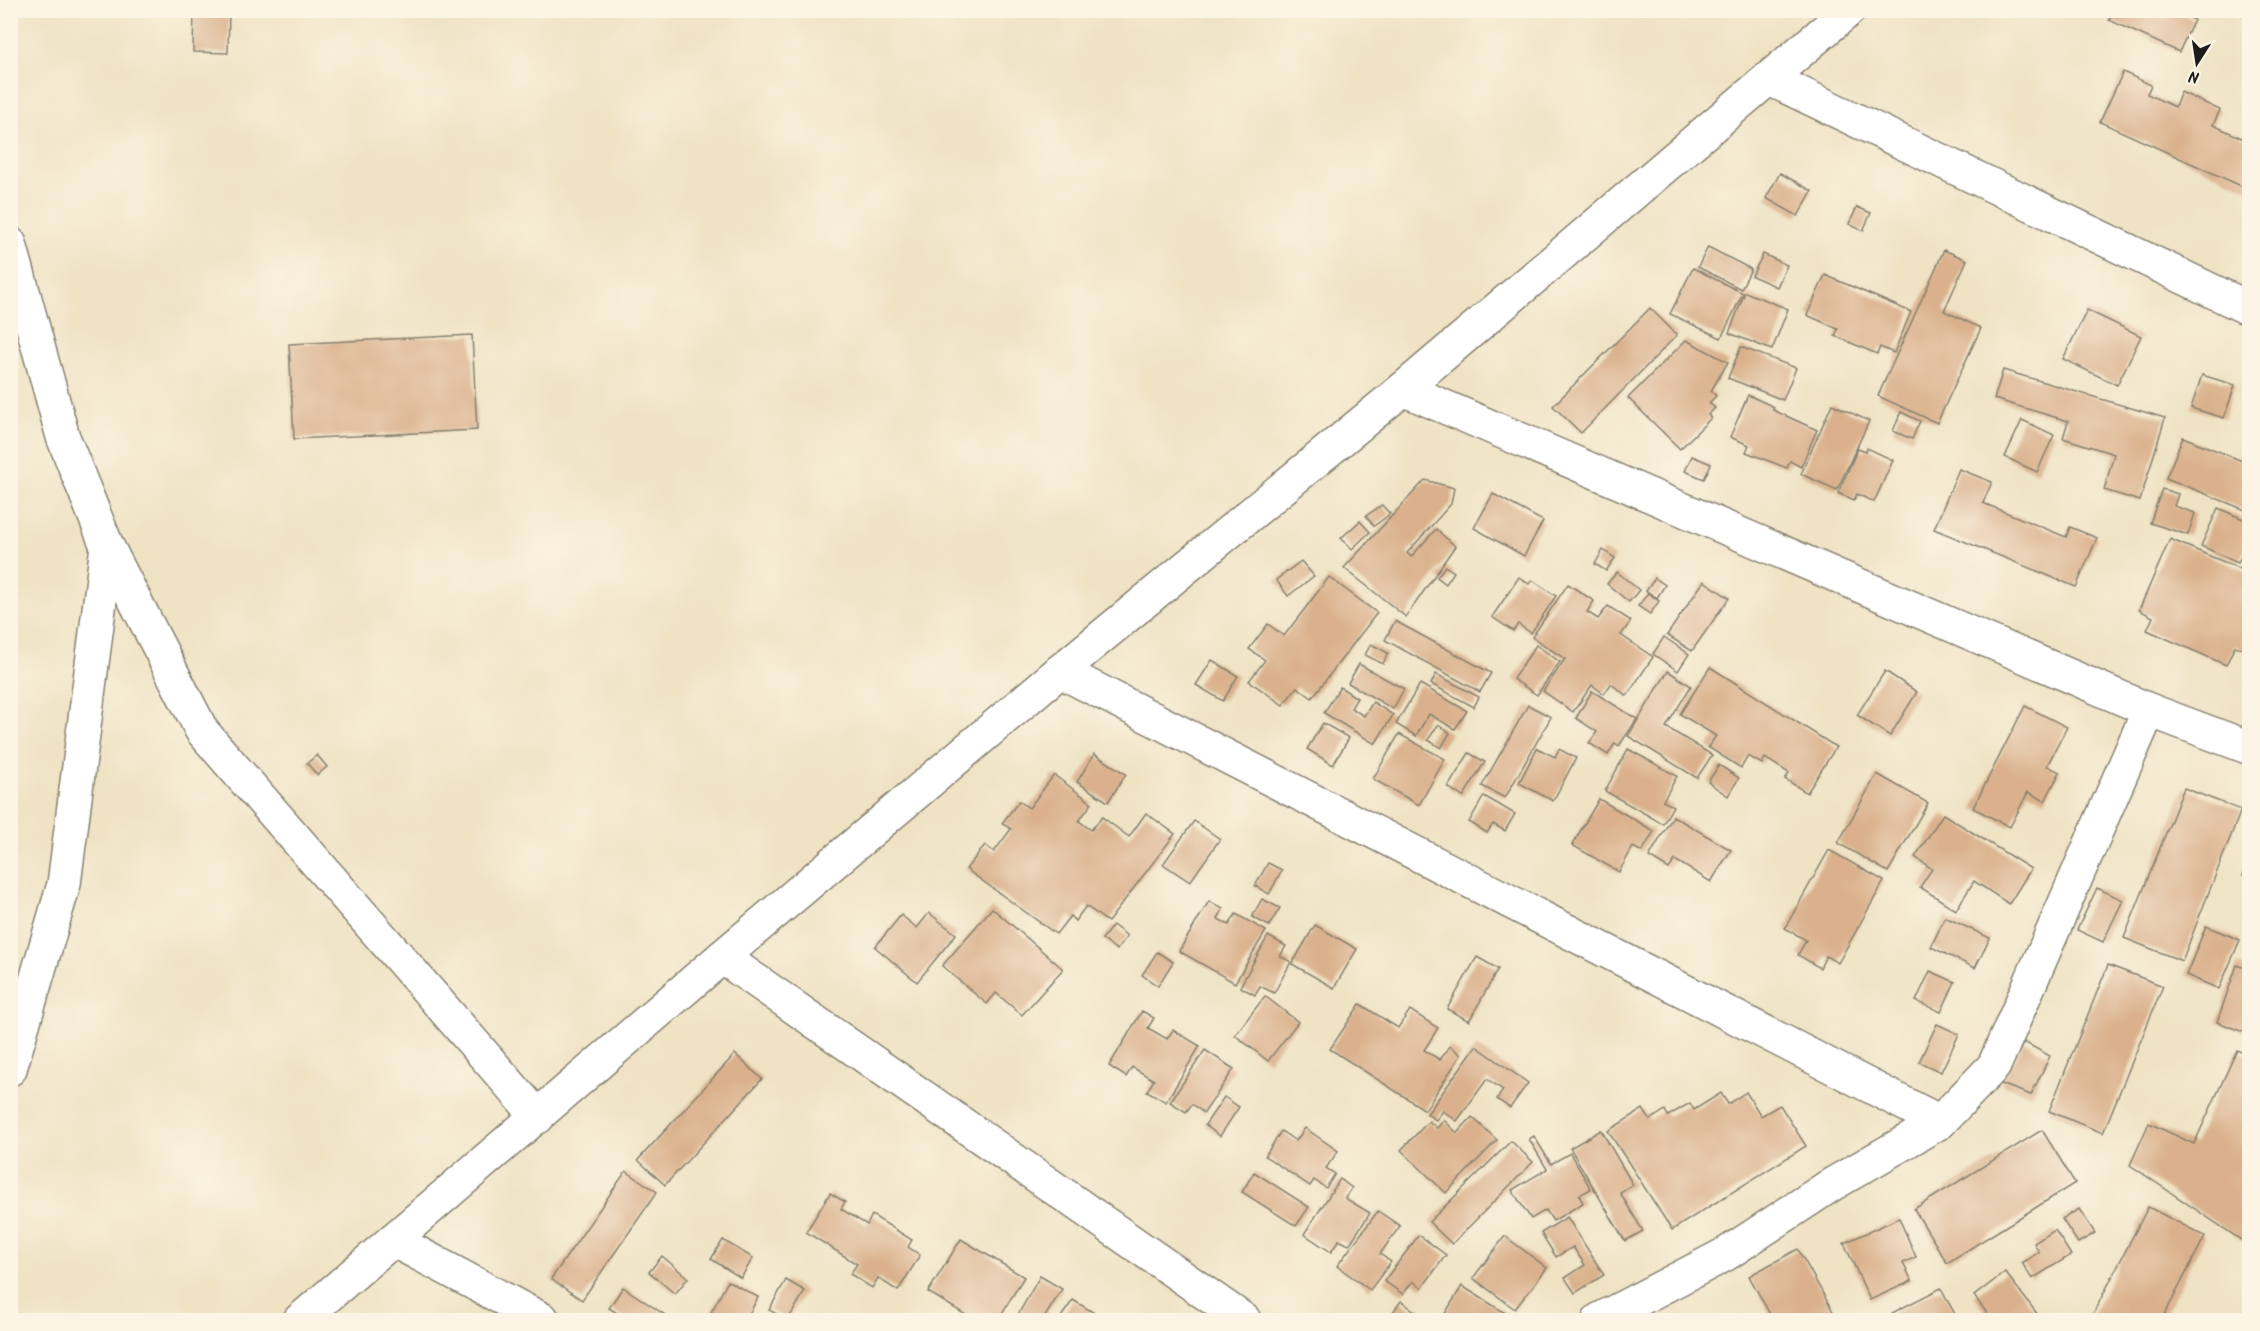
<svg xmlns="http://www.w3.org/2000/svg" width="2260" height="1331" viewBox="0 0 2260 1331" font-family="Kalam,sans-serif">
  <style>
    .building { fill: #dab18c }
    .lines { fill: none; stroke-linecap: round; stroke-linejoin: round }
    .minor-casing { stroke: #868070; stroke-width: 36 }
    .minor { stroke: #fff; stroke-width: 33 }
  </style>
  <rect width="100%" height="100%" fill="#fcf5e5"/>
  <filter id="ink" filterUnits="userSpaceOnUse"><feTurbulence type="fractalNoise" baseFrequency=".0167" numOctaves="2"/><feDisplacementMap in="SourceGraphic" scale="12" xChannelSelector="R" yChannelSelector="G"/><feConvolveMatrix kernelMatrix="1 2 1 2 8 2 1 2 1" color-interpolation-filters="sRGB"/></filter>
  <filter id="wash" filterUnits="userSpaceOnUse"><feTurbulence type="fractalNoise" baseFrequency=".008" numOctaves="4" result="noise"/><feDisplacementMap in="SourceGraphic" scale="24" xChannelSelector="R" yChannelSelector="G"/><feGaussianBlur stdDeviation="1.35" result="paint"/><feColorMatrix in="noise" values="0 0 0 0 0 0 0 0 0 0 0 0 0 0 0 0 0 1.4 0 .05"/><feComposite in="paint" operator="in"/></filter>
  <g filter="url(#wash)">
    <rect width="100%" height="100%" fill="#efe3c4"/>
    <g id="blocks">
      <g class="building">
        <polygon points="194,10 229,11 228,53 193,52"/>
        <polygon points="2114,10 2173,10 2194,20 2179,52 2109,20"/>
        <polygon points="2233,10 2250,10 2250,19"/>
        <polygon points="2123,72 2151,85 2147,94 2175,107 2181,92 2220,110 2213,125 2244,139 2250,129 2250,190 2100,122"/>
        <polygon points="1780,173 1812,191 1798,216 1766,198"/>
        <polygon points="1857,207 1871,213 1863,231 1849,224"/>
        <polygon points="1708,247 1751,269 1741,289 1698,267"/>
        <polygon points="1944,250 1967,260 1944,311 1981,328 1937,423 1878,396"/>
        <polygon points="1763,254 1787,265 1777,287 1752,276"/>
        <polygon points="1693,268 1743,293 1721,338 1670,314"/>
        <polygon points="1825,275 1911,312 1894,353 1880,347 1877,354 1835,336 1838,329 1807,315"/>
        <polygon points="1745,292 1788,309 1772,350 1729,333"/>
        <polygon points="1650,308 1677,335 1581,433 1553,406"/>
        <polygon points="2087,310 2141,336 2117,385 2063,359"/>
        <polygon points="472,335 477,430 294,439 289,344"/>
        <polygon points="1686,340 1728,362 1711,391 1716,396 1709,403 1715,408 1708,415 1711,418 1680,449 1628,398"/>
        <polygon points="1741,347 1796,368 1783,400 1728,378"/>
        <polygon points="2003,370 2165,418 2140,501 2104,490 2114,454 2063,438 2068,421 1994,399"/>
        <polygon points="2202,375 2235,385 2224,418 2191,408"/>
        <polygon points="1748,395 1774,407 1773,410 1817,430 1801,467 1790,461 1787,468 1746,452 1749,445 1730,437"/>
        <polygon points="1832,404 1869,421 1837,490 1801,474"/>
        <polygon points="1901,412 1920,421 1912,439 1893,431"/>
        <polygon points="2022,420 2054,435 2037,472 2005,457"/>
        <polygon points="2183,437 2250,464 2250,512 2166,478"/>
        <polygon points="1858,448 1866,451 1867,448 1893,460 1874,502 1857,494 1854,500 1838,493"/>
        <polygon points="1692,456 1711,464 1704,479 1685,471"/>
        <polygon points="1959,469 1992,482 1983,503 2066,537 2070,527 2097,538 2076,587 1934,529"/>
        <polygon points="1425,480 1454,488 1451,504 1407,553 1411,557 1436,529 1455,546 1406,617 1344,568"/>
        <polygon points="2162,489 2178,494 2174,506 2195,513 2188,535 2150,523"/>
        <polygon points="1493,494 1543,521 1524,556 1474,528"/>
        <polygon points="1382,505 1390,514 1374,526 1366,516"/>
        <polygon points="2218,508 2250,522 2250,538 2238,563 2201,546"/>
        <polygon points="1360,521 1370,532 1352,549 1341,538"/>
        <polygon points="2170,539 2250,573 2250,652 2235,646 2226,665 2147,630 2153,617 2139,610"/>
        <polygon points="1603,550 1615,558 1606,571 1595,564"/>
        <polygon points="1301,561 1314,576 1288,596 1276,580"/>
        <polygon points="1445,566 1454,572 1446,584 1437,577"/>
        <polygon points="1617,572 1639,590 1629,602 1607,584"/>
        <polygon points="1329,577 1377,613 1312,698 1297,687 1283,705 1249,681 1265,660 1249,649 1268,624 1284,636"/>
        <polygon points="1519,577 1529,584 1532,580 1556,596 1531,633 1518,624 1513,631 1492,617"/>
        <polygon points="1655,578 1665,585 1657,598 1646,591"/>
        <polygon points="1704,581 1729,598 1692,651 1667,635"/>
        <polygon points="1568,584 1594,601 1587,612 1598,619 1608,606 1631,621 1621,635 1653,657 1627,696 1611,684 1604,694 1592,685 1573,712 1543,691 1565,659 1532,637"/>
        <polygon points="1648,593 1659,601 1650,614 1638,606"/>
        <polygon points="1395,621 1491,673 1480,692 1385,640"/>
        <polygon points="1664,637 1689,654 1678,671 1653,654"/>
        <polygon points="1371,644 1388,653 1383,664 1365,655"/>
        <polygon points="1536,645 1560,662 1537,695 1513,679"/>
        <polygon points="1212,660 1238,676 1223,701 1196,685"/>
        <polygon points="1359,664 1404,689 1393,709 1348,683"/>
        <polygon points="1710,667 1836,747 1807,793 1785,779 1789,773 1765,758 1762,764 1748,756 1741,768 1708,747 1716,736 1680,714"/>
        <polygon points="1668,671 1691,686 1666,727 1712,755 1697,778 1628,736"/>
        <polygon points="1885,671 1917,692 1890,736 1857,715"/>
        <polygon points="1436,674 1479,697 1474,707 1431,684"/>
        <polygon points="1420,684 1467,711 1455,729 1429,714 1416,736 1396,724"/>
        <polygon points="1340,687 1357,698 1351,708 1364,716 1373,702 1393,715 1375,744 1324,713"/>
        <polygon points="1592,691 1637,719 1619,746 1615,743 1608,755 1589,743 1597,732 1576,718"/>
        <polygon points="1528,705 1551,717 1505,798 1482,786"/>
        <polygon points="2025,706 2067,727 2047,766 2060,772 2045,801 2028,792 2010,827 1973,808"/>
        <polygon points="1323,723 1349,738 1333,765 1307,749"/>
        <polygon points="1438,725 1450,733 1441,748 1428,740"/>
        <polygon points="1399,734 1445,759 1419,805 1373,779"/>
        <polygon points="1537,748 1555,757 1559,749 1576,758 1553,801 1519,783"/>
        <polygon points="1628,749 1677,776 1663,801 1673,806 1663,824 1605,791"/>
        <polygon points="1469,753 1485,762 1463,797 1448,787"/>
        <polygon points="1094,754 1126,774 1108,802 1077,782"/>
        <polygon points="317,755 327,767 317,775 307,763"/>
        <polygon points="1719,765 1739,778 1728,796 1708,782"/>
        <polygon points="1877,774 1928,803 1888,872 1838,843"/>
        <polygon points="1054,775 1092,803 1079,821 1091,830 1102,817 1129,837 1146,813 1175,834 1108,922 1086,906 1075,921 1070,916 1056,934 966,869 985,845 994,852 1011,829 1002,823 1019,801 1029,808"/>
        <polygon points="2184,788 2241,810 2182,961 2124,938"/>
        <polygon points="1484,796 1515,814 1505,831 1493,824 1487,833 1469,822"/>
        <polygon points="1599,799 1654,831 1642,852 1633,847 1619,872 1572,845"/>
        <polygon points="1943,814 2031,869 2009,904 1974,881 1956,910 1920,887 1932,869 1915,857"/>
        <polygon points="1673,816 1731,850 1711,882 1675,860 1669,869 1649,857"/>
        <polygon points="1194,821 1220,839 1190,882 1163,864"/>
        <polygon points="1829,850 1884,881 1838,963 1826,956 1820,968 1798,955 1806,940 1785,928"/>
        <polygon points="2250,858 2250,878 2243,875"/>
        <polygon points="1268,863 1282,870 1269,894 1255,886"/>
        <polygon points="2097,888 2123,900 2103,942 2077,930"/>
        <polygon points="1262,899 1280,908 1269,926 1252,917"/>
        <polygon points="1209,901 1223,909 1218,919 1229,925 1236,914 1266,931 1235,983 1179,951"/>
        <polygon points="992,908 1063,969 1022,1015 996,993 987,1004 942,966"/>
        <polygon points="929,913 956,934 917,982 875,947 901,915 917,928"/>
        <polygon points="1945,917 1990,938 1975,968 1931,947"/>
        <polygon points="1113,925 1127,936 1117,950 1102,939"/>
        <polygon points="1315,925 1357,949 1334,988 1292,964"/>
        <polygon points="2206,926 2240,940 2219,989 2186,975"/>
        <polygon points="1268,936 1286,946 1280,956 1291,962 1274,993 1260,986 1255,995 1240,987"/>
        <polygon points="1157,952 1173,962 1158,986 1142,975"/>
        <polygon points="1477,957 1498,969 1469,1021 1447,1009"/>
        <polygon points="2108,965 2163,986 2103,1133 2049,1111"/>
        <polygon points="2237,965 2250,970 2250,1034 2217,1022"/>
        <polygon points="1930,971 1955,982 1941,1012 1916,1001"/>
        <polygon points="1265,996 1298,1022 1268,1061 1235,1035"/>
        <polygon points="1360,1004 1398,1028 1410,1010 1438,1028 1424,1050 1440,1060 1450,1046 1461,1055 1425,1110 1330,1049"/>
        <polygon points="1142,1011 1154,1018 1148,1028 1167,1039 1173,1030 1200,1046 1166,1102 1147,1091 1154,1080 1132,1067 1126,1077 1109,1066"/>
        <polygon points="1937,1024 1959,1034 1941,1072 1919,1062"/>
        <polygon points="2024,1042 2050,1056 2031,1095 2001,1084"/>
        <polygon points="1476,1046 1528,1083 1510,1108 1497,1099 1503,1090 1487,1079 1457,1121 1443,1111 1436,1120 1427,1114"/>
        <polygon points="1205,1050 1234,1069 1204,1113 1192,1104 1186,1112 1170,1102"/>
        <polygon points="2237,1050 2250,1056 2250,1246 2130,1165 2149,1123 2194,1144"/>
        <polygon points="735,1054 762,1079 665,1185 638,1160"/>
        <polygon points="1746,1092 1761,1116 1780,1105 1806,1146 1672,1230 1608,1131 1643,1109 1650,1120 1665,1110 1668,1116 1690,1103 1694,1110 1721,1093 1728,1104"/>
        <polygon points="1224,1097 1239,1107 1220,1136 1205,1125"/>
        <polygon points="1472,1117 1497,1140 1446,1193 1401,1150 1429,1121 1437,1128 1444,1120 1457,1133"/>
        <polygon points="1305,1128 1338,1151 1326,1168 1335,1174 1326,1188 1314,1180 1310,1186 1265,1156 1281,1131 1296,1141"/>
        <polygon points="1601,1130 1633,1185 1620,1193 1643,1231 1625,1241 1570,1148"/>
        <polygon points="2042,1130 2075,1183 1947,1263 1914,1209"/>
        <polygon points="1534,1136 1551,1164 1570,1153 1591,1189 1579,1195 1583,1203 1553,1221 1546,1210 1531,1219 1512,1190 1547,1169 1529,1139"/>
        <polygon points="1511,1141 1533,1162 1452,1244 1429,1222"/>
        <polygon points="626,1171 657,1192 582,1300 551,1279"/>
        <polygon points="1254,1172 1309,1207 1296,1226 1242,1192"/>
        <polygon points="1340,1179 1352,1188 1345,1198 1370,1213 1349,1245 1339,1240 1331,1252 1304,1234"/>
        <polygon points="830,1193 845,1202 841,1209 867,1225 872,1215 912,1240 908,1247 920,1255 898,1291 878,1278 872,1288 850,1274 857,1264 806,1232"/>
        <polygon points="2148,1207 2205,1236 2162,1320 2090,1320"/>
        <polygon points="2079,1209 2095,1233 2078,1243 2062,1219"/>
        <polygon points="1378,1211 1400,1226 1380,1254 1391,1262 1370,1290 1337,1266"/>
        <polygon points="1567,1217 1604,1275 1575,1293 1565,1278 1585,1265 1573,1247 1556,1257 1541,1233"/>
        <polygon points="1899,1218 1916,1257 1903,1263 1912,1281 1870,1300 1844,1243"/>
        <polygon points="2055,1230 2071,1255 2032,1279 2022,1263 2039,1252 2034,1243"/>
        <polygon points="1419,1235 1446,1255 1422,1288 1413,1281 1403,1294 1384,1281"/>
        <polygon points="1505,1236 1547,1268 1515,1309 1473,1278"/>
        <polygon points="961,1239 1024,1277 998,1320 974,1320 928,1292"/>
        <polygon points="723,1240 753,1258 741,1278 711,1259"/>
        <polygon points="1798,1249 1836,1317 1830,1320 1773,1320 1749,1276"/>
        <polygon points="662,1256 688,1278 675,1294 649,1272"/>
        <polygon points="2005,1272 2042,1320 1992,1320 1974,1296"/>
        <polygon points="1040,1276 1062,1289 1043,1320 1015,1320"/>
        <polygon points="786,1280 805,1291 788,1320 769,1310"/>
        <polygon points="728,1281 758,1297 746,1320 707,1320"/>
        <polygon points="1462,1286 1510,1316 1507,1320 1441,1320"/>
        <polygon points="623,1287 665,1315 661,1320 628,1320 609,1308"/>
        <polygon points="1941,1288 1958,1320 1896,1320 1892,1313"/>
        <polygon points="1073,1300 1096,1314 1092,1320 1059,1320"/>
        <polygon points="1401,1301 1416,1312 1410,1320 1387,1320"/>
        <polygon points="762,1314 774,1320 758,1320"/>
      </g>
    </g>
  </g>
  <g filter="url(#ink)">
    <use href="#blocks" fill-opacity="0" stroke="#868070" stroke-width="1.5"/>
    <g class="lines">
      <defs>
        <g id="minor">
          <polyline points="1770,79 2250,309"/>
          <polyline points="10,244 63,437 107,546 202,731 538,1117"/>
          <polyline points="1403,389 2149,710 2250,748"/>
          <polyline points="1060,671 1940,1122"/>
          <polyline points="722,957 1244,1320"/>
          <polyline points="10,1069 64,884 107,546"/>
          <polyline points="393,1240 543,1320"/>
          <polyline points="300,1320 722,957 1060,671 1403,389 1849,10"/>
          <polyline points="1599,1320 1726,1254 1831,1185 1940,1122 1994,1066 2149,710"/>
        </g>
      </defs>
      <use href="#minor" class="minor-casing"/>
      <use href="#minor" class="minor"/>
    </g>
  </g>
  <rect width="2260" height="1331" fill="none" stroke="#fcf5e5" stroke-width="36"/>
  <g transform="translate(2197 63) rotate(192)" stroke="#fcf5e5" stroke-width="4.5" paint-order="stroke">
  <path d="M0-4.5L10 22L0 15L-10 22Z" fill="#1c1c1c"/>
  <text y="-9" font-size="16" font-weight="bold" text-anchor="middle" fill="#1c1c1c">N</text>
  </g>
</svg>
